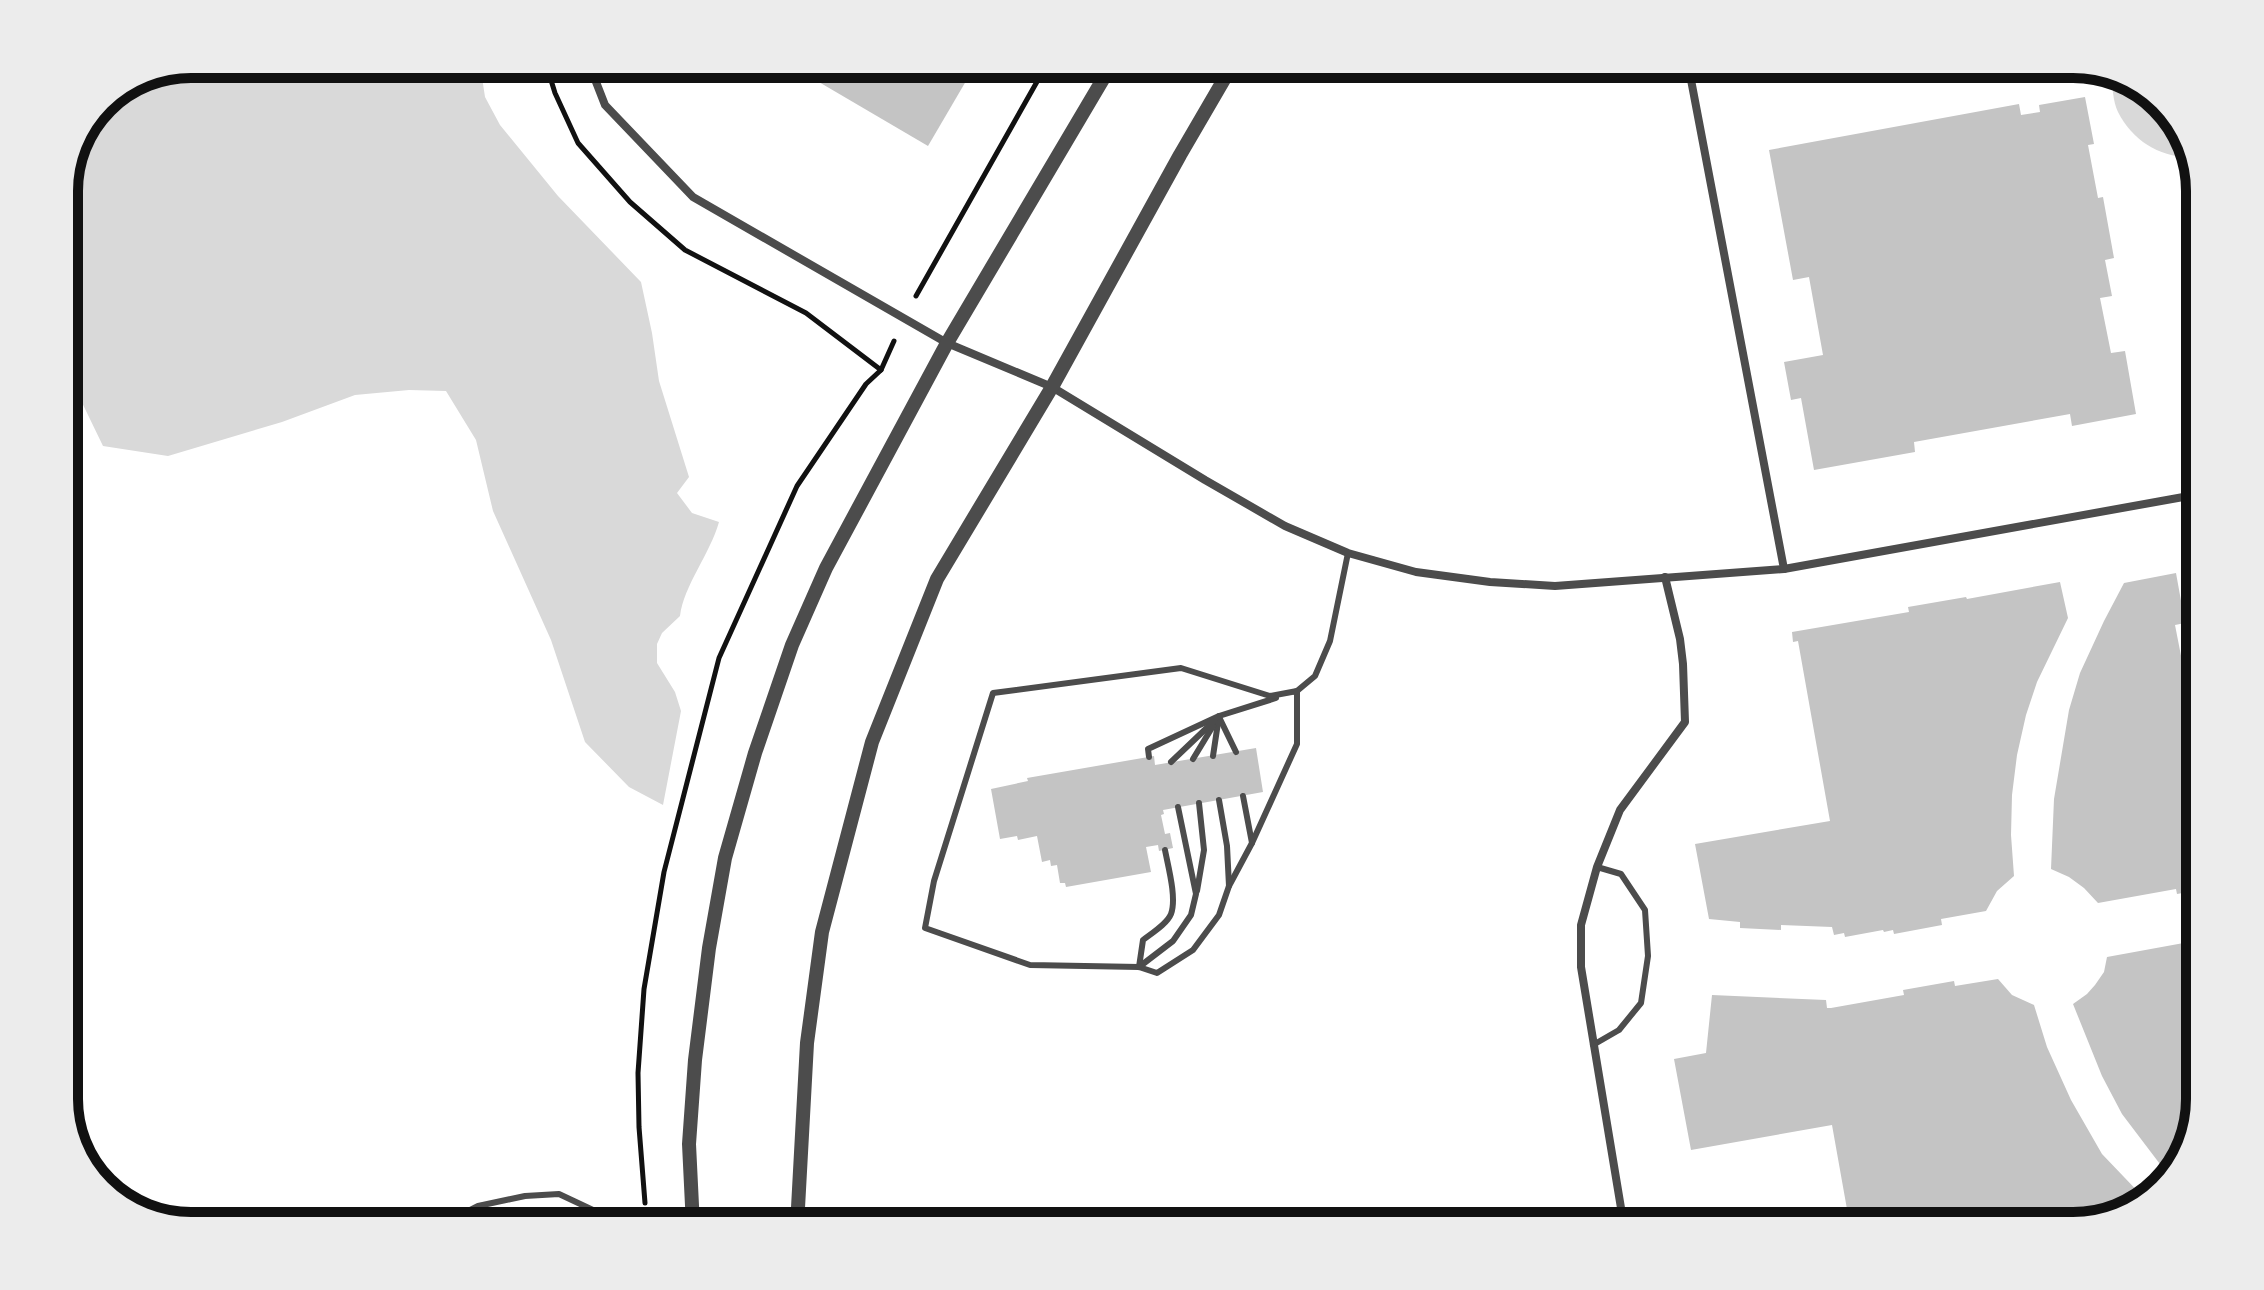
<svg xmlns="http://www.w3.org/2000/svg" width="2264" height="1290" viewBox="0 0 2264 1290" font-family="'Archivo Narrow',sans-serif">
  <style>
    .water { fill: #d9d9d9 }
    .building { fill: #c4c4c4 }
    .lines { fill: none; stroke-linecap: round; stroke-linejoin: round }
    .path { stroke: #111; stroke-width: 5 }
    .service { stroke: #4c4c4c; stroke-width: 6 }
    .minor { stroke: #4c4c4c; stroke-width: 8 }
    .tertiary { stroke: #4c4c4c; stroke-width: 14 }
    .rim { fill: none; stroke: #111; stroke-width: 10 }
  </style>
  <rect width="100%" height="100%" fill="#fff"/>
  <g class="water">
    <path d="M 191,64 L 480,64 L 485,97 L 500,125 L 558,196 L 641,282 L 652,333 L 659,381 L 689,477 L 677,493 L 692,513 L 719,522 C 710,554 684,585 680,616 L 662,633 L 657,644 L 657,663 L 675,692 L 681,711 L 663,805 L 629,787 L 585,742 L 551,640 L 493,511 L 476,440 L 446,391 L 409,390 L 355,395 L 282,422 L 168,456 L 103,446 L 73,384 L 64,357 L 64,184 L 102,101 Z"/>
    <path d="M 2112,74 L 2136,81 L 2179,121 L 2191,157 C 2160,158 2132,140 2118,112 C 2113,102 2112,86 2112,74 Z"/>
  </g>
  <g class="building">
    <polygon points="798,64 976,64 928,146 795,68"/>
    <polygon points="2002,64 2058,64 2057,71 2002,66"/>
    <polygon points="2085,97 2094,144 2088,145 2098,198 2103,197 2114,258 2105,260 2112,296 2100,298 2111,353 2125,351 2136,414 2072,426 2070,414 1914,442 1915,452 1814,470 1801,398 1791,400 1784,362 1823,355 1809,277 1793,280 1769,150 2019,104 2021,115 2040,112 2039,105"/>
    <polygon points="2176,573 2185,623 2175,625 2200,753 2200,890 2177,894 2176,889 2098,903 2084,888 2069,877 2051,869 2054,799 2069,710 2080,673 2104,621 2124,583"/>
    <polygon points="2060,582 2068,618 2037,682 2026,715 2017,755 2012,795 2011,835 2014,876 1997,891 1986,911 1941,919 1942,925 1894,934 1893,930 1884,932 1883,930 1845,937 1844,933 1834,935 1832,927 1781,925 1781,930 1740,928 1740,922 1709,919 1695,844 1830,821 1798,641 1793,642 1792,632 1909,612 1908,607 1966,597 1967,599"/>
    <polygon points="1256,748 1263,792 1163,810 1164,814 1161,815 1165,834 1170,833 1173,848 1159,851 1158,845 1146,847 1151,872 1066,887 1065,883 1060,883 1057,865 1051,866 1050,860 1042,862 1037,836 1018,840 1017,836 1000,839 991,789 1028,781 1027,778 1154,756 1155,765"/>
    <polygon points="2200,940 2200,1099 2183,1162 2169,1176 2122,1114 2102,1076 2073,1004 2087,994 2095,985 2104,972 2107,957"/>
    <polygon points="1998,979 2012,995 2034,1005 2047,1047 2071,1100 2102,1154 2146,1200 2137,1209 2073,1226 1850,1226 1832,1125 1691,1150 1674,1059 1706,1053 1712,995 1826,1000 1827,1008 1831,1008 1904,995 1903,990 1954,981 1955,986"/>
  </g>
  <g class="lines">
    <g class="path">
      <polyline points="546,64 555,93 578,143 630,202 685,250 806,313 881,370"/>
      <polyline points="916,296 1047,64"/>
      <polyline points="645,1203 639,1127 638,1073 644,989 664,872 719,658 797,486 866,384 881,370 894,341"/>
    </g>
    <g class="service">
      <polyline points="1220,719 1236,752"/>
      <polyline points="1213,756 1219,716"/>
      <polyline points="1149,757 1148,749 1219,716 1276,698"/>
      <polyline points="1193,759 1213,726"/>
      <polyline points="1171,762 1213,722"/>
      <polyline points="1252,843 1297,744 1297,691 1295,692"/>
      <path d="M 1165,850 C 1168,866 1177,898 1171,914 C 1167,924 1152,933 1143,940 L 1139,967 L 1030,965 L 925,928 L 934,881 L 993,693 L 1181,668 L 1270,696 L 1297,691 L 1315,676 L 1330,641 L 1348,553"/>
      <polyline points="1229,886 1252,843 1243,796"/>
      <polyline points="1197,891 1204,850 1199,803"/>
      <polyline points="1139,967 1157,973 1193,950 1219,915 1229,886 1227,846 1219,800"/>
      <polyline points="1139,967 1173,941 1191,915 1196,894 1178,807"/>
      <polyline points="1593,1045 1619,1030 1641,1003 1648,956 1645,910 1621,874 1597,867"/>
      <polyline points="439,1226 478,1206 525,1196 559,1194 610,1218"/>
    </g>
    <g class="minor">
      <polyline points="589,64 605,105 693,197 947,343 1052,387 1205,480 1285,526 1348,553 1416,572 1490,582 1555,586 1784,569 2200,494"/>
      <polyline points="1688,64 1784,569"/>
      <polyline points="589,1226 610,1218 647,1226 658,1226"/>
      <polyline points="1624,1226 1581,967 1581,925 1597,867 1620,810 1685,722 1683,664 1680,639 1665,577"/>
    </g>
    <g class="tertiary">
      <polyline points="693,1226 689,1144 695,1060 709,948 725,858 755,753 792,645 826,568 947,343 1112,64"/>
      <polyline points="797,1226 807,1043 822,932 872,742 937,579 1052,387 1180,155 1233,64"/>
    </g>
  </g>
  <path d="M0 0H2264V1290H0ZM191 78H2073A113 113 0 0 1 2186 191V1099A113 113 0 0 1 2073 1212H191A113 113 0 0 1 78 1099V191A113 113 0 0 1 191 78Z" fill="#ececec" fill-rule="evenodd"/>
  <path class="rim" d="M191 78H2073A113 113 0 0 1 2186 191V1099A113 113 0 0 1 2073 1212H191A113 113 0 0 1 78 1099V191A113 113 0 0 1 191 78Z"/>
</svg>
